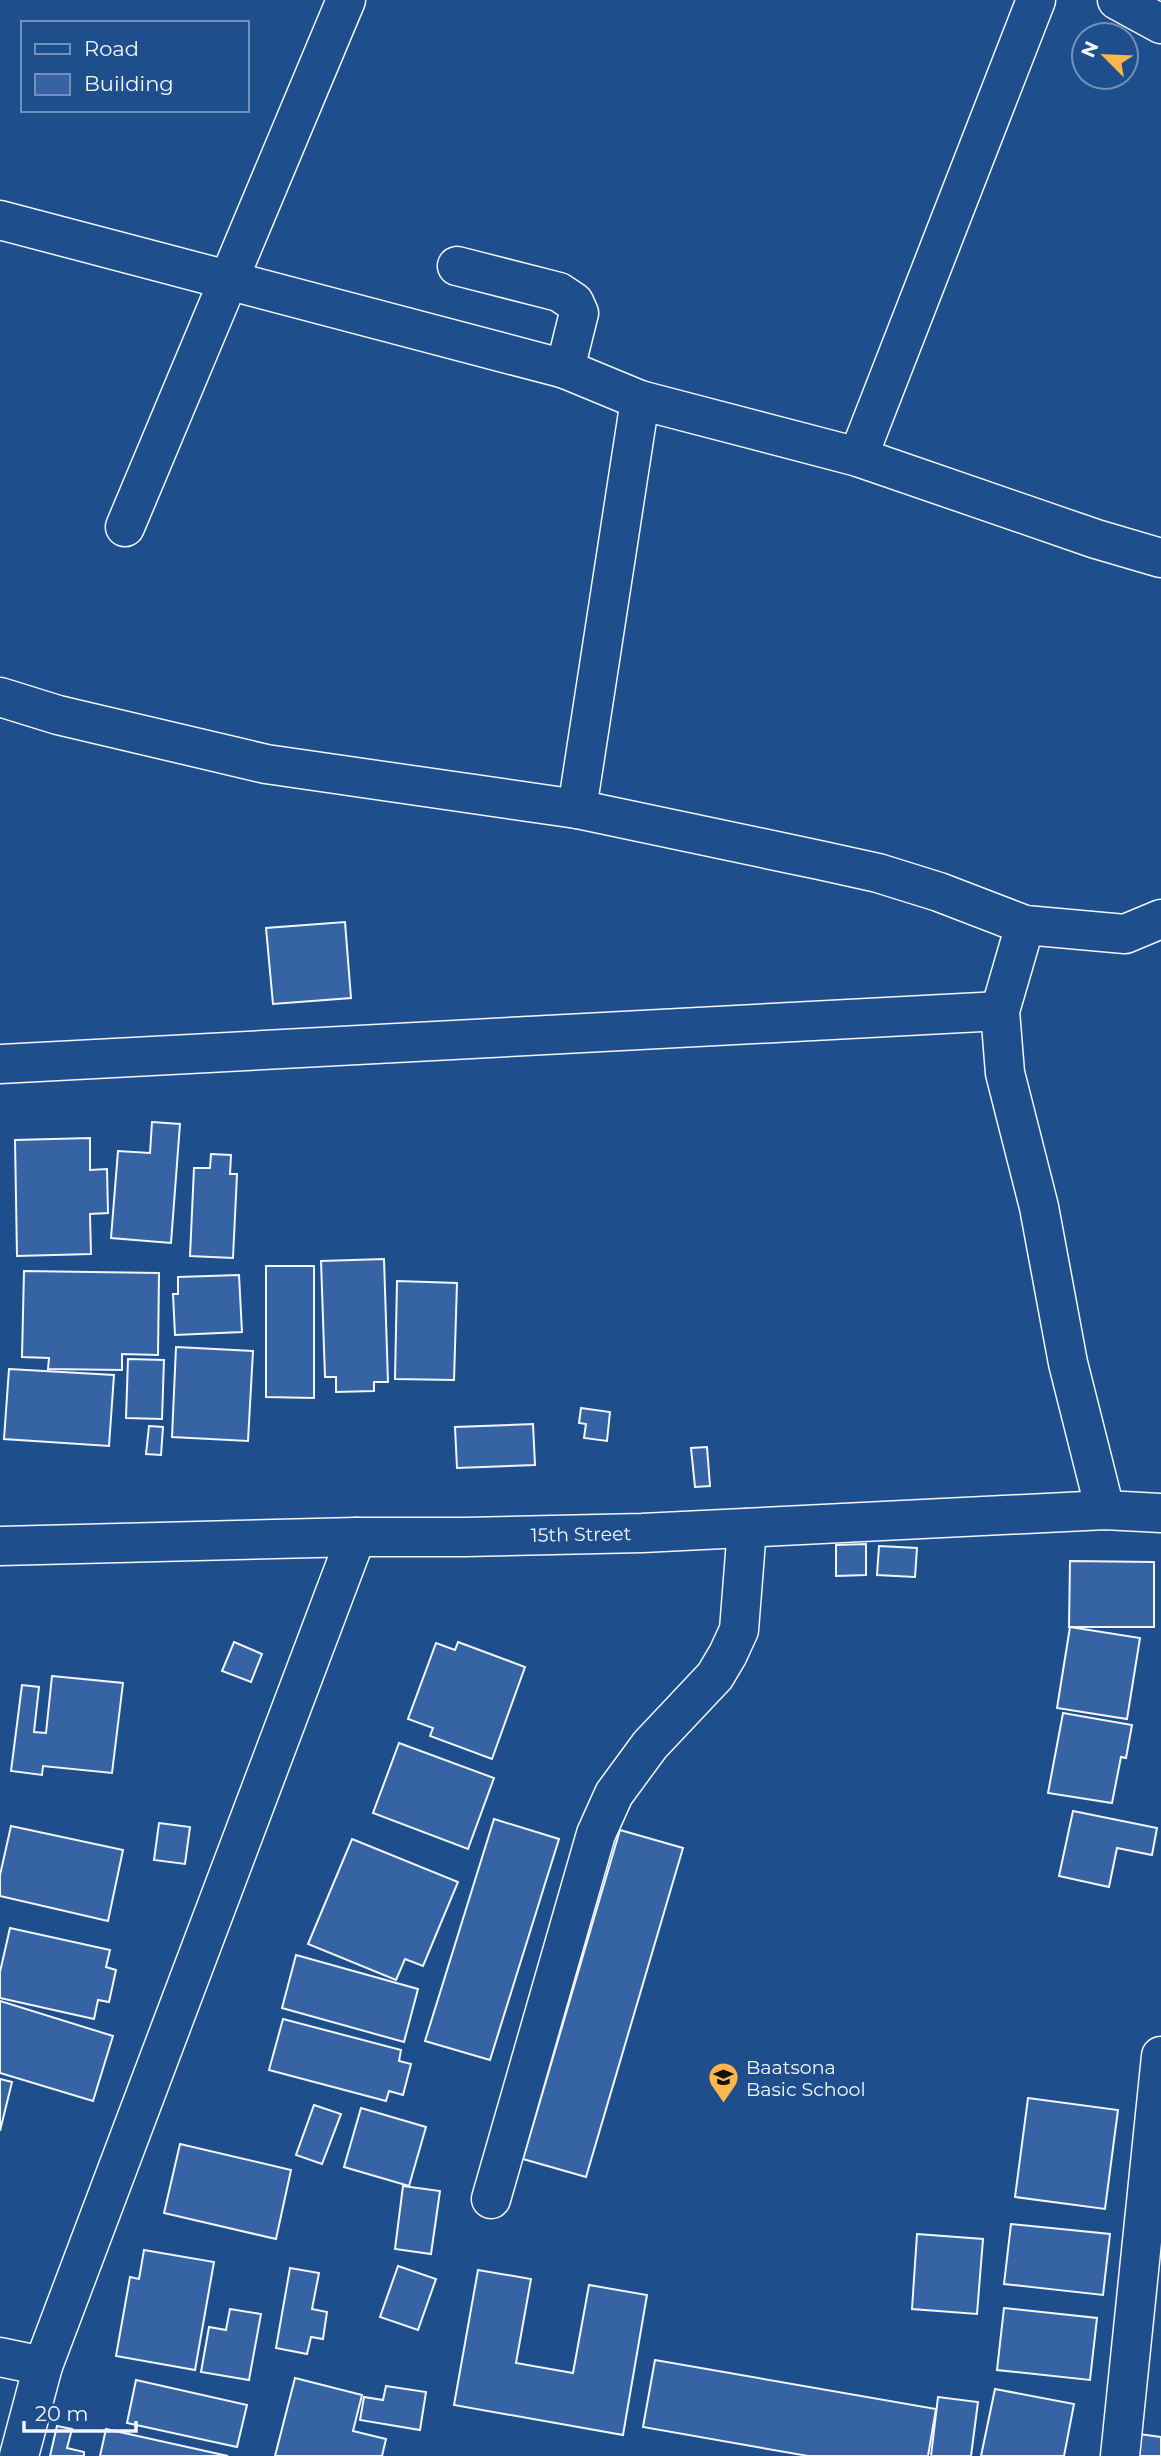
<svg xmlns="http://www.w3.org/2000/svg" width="1161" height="2456" viewBox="0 0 1161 2456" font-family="Montserrat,sans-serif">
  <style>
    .building { fill: #3563a3; stroke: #f2f6ff; stroke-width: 2 }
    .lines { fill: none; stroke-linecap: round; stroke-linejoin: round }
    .minor-casing { stroke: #f2f6ff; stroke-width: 41 }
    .minor { stroke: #1f4e8c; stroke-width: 38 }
    .labels { text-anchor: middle; stroke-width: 5; stroke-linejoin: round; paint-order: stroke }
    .street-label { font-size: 19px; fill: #f2f6ff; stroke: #1f4e8c }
    .poi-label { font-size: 19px; fill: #f2f6ff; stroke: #1f4e8c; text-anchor: start }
  </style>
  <rect width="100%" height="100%" fill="#1f4e8c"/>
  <g class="building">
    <polygon points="345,922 351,998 273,1004 266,928"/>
    <polygon points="152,1122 180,1124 171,1243 111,1238 118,1151 150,1153"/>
    <polygon points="90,1138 90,1170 107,1169 108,1213 90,1214 91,1254 17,1256 15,1140"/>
    <polygon points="211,1154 231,1155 230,1174 237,1174 233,1258 190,1256 194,1168 210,1168"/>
    <polygon points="384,1259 388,1382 374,1382 374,1391 336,1392 336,1377 325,1377 321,1261"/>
    <polygon points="266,1266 314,1266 314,1398 266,1397"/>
    <polygon points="24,1271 159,1273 158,1355 122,1354 122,1370 48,1369 49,1358 22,1357"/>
    <polygon points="239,1275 242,1332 175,1335 173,1294 178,1294 178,1277"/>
    <polygon points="397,1281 457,1283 454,1380 395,1379"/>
    <polygon points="176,1347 253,1351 248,1441 172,1437"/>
    <polygon points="128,1359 164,1360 162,1419 126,1418"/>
    <polygon points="9,1369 114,1375 109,1446 4,1439"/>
    <polygon points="581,1408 610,1412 607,1441 584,1438 586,1424 579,1423"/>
    <polygon points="533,1424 535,1465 457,1468 455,1427"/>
    <polygon points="149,1426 163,1427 161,1455 146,1454"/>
    <polygon points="707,1447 710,1486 695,1487 691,1448"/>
    <polygon points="866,1544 866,1575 836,1576 836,1545"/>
    <polygon points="879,1546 917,1548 915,1577 877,1575"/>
    <polygon points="1070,1561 1154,1562 1154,1627 1069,1627"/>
    <polygon points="1070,1627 1140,1638 1127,1719 1057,1708"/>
    <polygon points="234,1642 262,1654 251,1682 222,1671"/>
    <polygon points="458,1642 525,1667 492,1759 430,1736 433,1728 408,1719 436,1643 455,1650"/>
    <polygon points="52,1676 123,1683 112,1773 43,1766 42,1775 11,1771 22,1685 39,1687 34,1732 46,1733"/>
    <polygon points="1063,1713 1132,1725 1126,1758 1121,1757 1112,1803 1048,1793"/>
    <polygon points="399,1743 494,1778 468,1849 373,1813"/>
    <polygon points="1073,1811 1157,1828 1152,1855 1117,1848 1109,1887 1059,1876"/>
    <polygon points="494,1819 559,1839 490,2060 425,2041"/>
    <polygon points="159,1823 190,1827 185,1864 154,1860"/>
    <polygon points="11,1826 123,1850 108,1921 0,1896 0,1875"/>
    <polygon points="620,1830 683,1848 586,2177 523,2159"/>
    <polygon points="352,1839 458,1882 423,1966 405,1959 396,1980 308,1944"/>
    <polygon points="10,1928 110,1950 106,1967 116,1970 109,2002 98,2000 94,2019 0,1998 0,1972"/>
    <polygon points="296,1955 418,1989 404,2042 282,2008"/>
    <polygon points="0,2001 113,2036 93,2101 0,2073"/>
    <polygon points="283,2019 401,2050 399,2061 411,2064 403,2095 389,2091 386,2101 269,2070"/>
    <polygon points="0,2079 12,2082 0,2131"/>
    <polygon points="1028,2098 1118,2110 1105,2209 1015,2197"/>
    <polygon points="314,2105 341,2114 322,2164 296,2155"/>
    <polygon points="361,2108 426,2127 409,2186 344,2167"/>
    <polygon points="180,2144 291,2170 276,2239 164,2213"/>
    <polygon points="403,2186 440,2191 431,2254 395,2249"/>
    <polygon points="1011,2224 1110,2234 1103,2295 1004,2284"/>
    <polygon points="917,2234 983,2239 977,2314 912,2309"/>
    <polygon points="144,2250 214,2262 195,2370 116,2356 130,2277 139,2279"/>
    <polygon points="398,2266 436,2279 418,2330 380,2317"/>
    <polygon points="290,2268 319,2273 312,2309 327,2312 323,2339 311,2337 307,2354 276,2348"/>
    <polygon points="478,2270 531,2279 516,2363 573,2373 589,2285 647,2295 623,2435 454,2405"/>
    <polygon points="1004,2308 1097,2318 1090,2380 997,2370"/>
    <polygon points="230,2309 261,2314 249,2380 201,2372 209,2327 226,2330"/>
    <polygon points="655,2360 936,2409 928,2456 808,2456 643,2427"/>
    <polygon points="295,2378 362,2395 353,2431 386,2439 382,2456 275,2456"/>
    <polygon points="136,2380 247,2405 237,2447 127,2423"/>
    <polygon points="386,2386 426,2392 420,2430 360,2420 364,2397 383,2400"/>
    <polygon points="995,2389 1074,2404 1064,2456 981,2456"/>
    <polygon points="938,2397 978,2402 971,2456 931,2456"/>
    <polygon points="57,2426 72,2429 67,2448 84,2452 84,2456 50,2456"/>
    <polygon points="106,2429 228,2456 100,2456"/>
    <polygon points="1139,2434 1161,2437 1161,2456 1137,2456"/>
  </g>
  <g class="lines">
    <defs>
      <g id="minor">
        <polyline points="1117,0 1161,24"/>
        <polyline points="0,220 565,369 640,400 858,457 1096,539 1161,558"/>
        <polyline points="457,266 559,292 574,302 579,313 565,369"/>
        <polyline points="858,457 1036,0"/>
        <polyline points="125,527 346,0"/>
        <polyline points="0,697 58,715 266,764 577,809 819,860 878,873 939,892 1025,925 1125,934 1161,919"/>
        <polyline points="577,809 640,400"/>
        <polyline points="1025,925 1000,1011 1005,1073 1039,1207 1068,1363 1105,1510"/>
        <polyline points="0,1064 1000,1011"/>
        <polyline points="0,1546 356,1537 465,1537 642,1533 1105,1510 1161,1513"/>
        <polyline points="491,2199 596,1834 614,1794 650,1745 715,1676 728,1654 739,1630 747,1528"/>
        <polyline points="0,2357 43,2366"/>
        <polyline points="19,2456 43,2366 356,1537"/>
        <polyline points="1120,2456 1161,2056"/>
      </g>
    </defs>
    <use href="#minor" class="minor-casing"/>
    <use href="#minor" class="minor"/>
  </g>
  <defs>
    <symbol id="school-pin" viewBox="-11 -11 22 30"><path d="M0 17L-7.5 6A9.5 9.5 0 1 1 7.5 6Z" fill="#ffb74d" stroke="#1f4e8c"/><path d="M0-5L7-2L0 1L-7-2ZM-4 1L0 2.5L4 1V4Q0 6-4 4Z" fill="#111"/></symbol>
  </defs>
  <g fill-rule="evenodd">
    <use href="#school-pin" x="706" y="2060" width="35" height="47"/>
  </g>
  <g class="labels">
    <g class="street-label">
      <text transform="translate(581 1534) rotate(-1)" y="7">15th Street</text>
    </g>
    <g class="poi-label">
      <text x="746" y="2074">Baatsona<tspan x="746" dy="22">Basic School</tspan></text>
    </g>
  </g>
  <rect x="21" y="21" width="228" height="91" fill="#1f4e8c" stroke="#7391ba" stroke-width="2"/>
  <rect x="35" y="44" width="35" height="10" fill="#1f4e8c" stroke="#7391ba" stroke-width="2"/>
  <text x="84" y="56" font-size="21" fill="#f2f6ff">Road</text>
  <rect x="35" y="74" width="35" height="21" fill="#3563a3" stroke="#7391ba" stroke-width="2"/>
  <text x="84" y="91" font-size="21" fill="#f2f6ff">Building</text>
  <g transform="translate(1105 56) rotate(294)"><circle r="33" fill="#1f4e8c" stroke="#7391ba" stroke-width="2"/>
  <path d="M0-5L12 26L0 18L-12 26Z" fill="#ffb74d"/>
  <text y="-10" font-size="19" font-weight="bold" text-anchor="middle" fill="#f2f6ff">N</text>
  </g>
  <path d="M24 2421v10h112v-10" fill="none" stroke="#f2f6ff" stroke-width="3.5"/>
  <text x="35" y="2421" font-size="21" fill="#f2f6ff" stroke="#1f4e8c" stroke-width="5" paint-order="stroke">20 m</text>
</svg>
